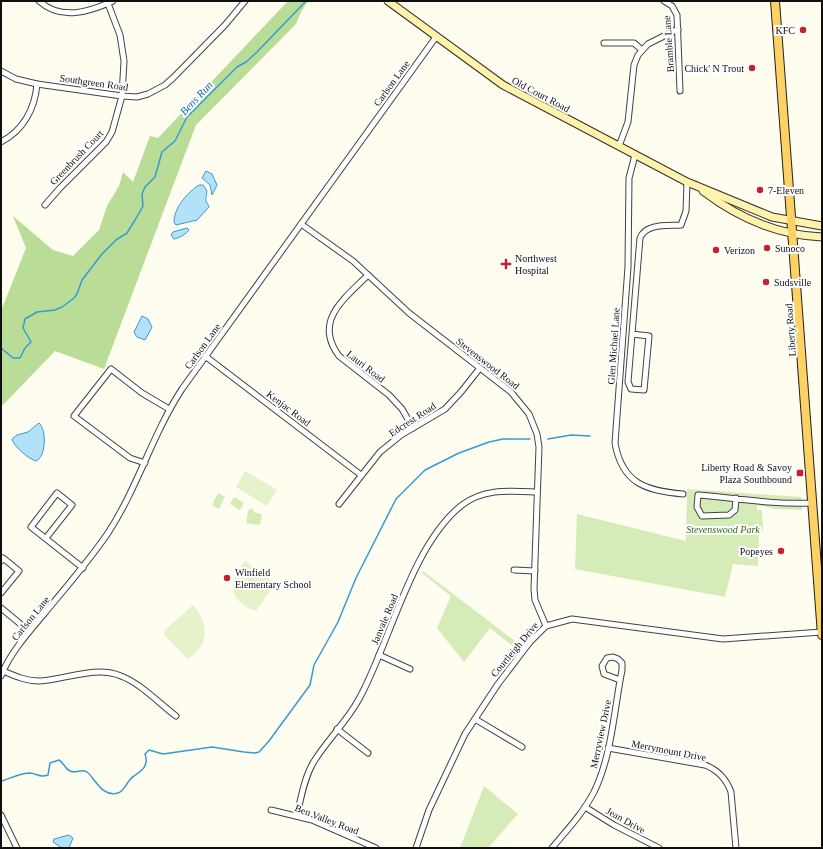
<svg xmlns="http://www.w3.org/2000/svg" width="823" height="849" viewBox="0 0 823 849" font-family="Georgia,serif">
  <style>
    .green { fill: #d5ebb8 }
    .forest { fill: #b9dd97 }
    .pitch { fill: #e6f2ca }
    .water { fill: #b3e1f8; stroke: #379bd2 }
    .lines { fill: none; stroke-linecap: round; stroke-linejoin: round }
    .stream { stroke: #379bd2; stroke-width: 1.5 }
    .street-casing { stroke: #424242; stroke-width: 7 }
    .secondary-casing { stroke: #313131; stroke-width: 9 }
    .primary-casing { stroke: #202020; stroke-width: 10 }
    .street { stroke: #fff; stroke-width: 5 }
    .secondary { stroke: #fff2ab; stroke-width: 7 }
    .primary { stroke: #fdd163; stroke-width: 8 }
    .poi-dot { fill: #c4212f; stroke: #fff; stroke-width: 1.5 }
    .labels { text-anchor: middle; stroke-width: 4; stroke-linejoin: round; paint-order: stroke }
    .poi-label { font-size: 10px; fill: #0f0f0f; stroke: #fff; text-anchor: start }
    .street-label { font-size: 10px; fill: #0f0f0f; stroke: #fff }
    .park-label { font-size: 10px; font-style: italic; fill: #2f691c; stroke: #fff }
    .water-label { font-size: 11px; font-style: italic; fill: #136ba6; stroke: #fff }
  </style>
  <rect width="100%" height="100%" fill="#fffcf0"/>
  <g class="green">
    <polygon points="687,489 801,497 802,510 775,509 757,505 757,510 762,510 763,530 759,532 758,566 733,564 725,597 575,569 577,514 686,541"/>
    <polygon points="218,493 225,497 219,509 212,505"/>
    <polygon points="234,497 244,503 240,510 230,504"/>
    <polygon points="252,508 255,513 262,514 260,525 246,523 248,510"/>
    <polygon points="423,571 519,644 515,648 490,628 464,662 437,628 451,596 422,573"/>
    <polygon points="484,786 518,814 488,848 460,848"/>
  </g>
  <polygon class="forest" points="288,1 308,1 301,12 296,24 196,125 104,369 55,351 1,407 1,311 26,248 13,216 53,250 73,256 99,230 107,206 119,186 123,172 133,182 150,136 158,138"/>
  <g class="pitch">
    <polygon points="245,471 277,490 267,506 236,487"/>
    <path d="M 245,561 L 272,581 L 273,587 L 256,611 C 227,600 228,582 245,561 Z"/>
    <path d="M 193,605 C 209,623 210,644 188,659 L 164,635 L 164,631 Z"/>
  </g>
  <g class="water">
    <polygon points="206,171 212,174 217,185 212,195 210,185 202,178"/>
    <path d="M 199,185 L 203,185 C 210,193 205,193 206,201 C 207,204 209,205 209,207 L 197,220 L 176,225 L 174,222 C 174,208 187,193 199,185 Z"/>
    <path d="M 187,228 L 189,230 C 186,234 180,238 174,239 L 171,235 L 173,232 Z"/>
    <polygon points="142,316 148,319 152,327 145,340 137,337 134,332"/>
    <path d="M 39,423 C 47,430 46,457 36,461 C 29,459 14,447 12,439 L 17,435 L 28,432 Z"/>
    <polygon points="69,835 73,838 69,848 62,848 53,842 54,839"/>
  </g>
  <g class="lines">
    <g class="stream">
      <polyline points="1,348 13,358 20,358 25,348 31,342 23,328 25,319 37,312 55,310 62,307 74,298 77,294 82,280 102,254 116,240 127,233 135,220 143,206 142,194 145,187 155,177 162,152 175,141 187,117 237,67 246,62 257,52 306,1"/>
      <polyline points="548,439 571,435 590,436"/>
      <path d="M 2,781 C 11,778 21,773 30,773 C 38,774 40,778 48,775 L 50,763 L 59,760 C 64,763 65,769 70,771 C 76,774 81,768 87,772 C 95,778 102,798 118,793 C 125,791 127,780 134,776 C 143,770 149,765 145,754 L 149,750 L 163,754 L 212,747 L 244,752 L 255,753 L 259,752 L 269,741 L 310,685 L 314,665 L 338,622 L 356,578 L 396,499 L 425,470 L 459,453 L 489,442 L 503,439 L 530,439"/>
    </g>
    <defs>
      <g id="street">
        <path d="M 39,1 C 61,21 89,12 113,1"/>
        <polyline points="664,1 672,6 677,15 680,91"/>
        <polyline points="604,43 634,43 642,50"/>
        <polyline points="1,71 16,79 37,84 122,96 137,97 148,94 165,85 173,78 225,25 245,1"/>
        <path d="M 1,142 C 24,130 35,108 37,84"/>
        <polyline points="619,146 628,122 634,65 638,55 648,44 678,29"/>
        <path d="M 635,155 L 629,178 L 628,267 L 615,443 C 622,484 647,491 683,494"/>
        <polyline points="45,205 60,188 106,142 112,132 122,96 124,61 120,35 107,1"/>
        <polyline points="301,224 353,261 409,313 511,392 529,414 537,434 539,447 534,589 535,600 546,626"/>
        <path d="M 368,275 C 344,299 313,321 339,356 L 389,395 L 402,409 L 413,428"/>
        <path d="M 632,334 L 649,336 L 644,390 L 631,389 L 628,382 L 640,238 C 646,223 668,226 681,225 L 686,211 L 687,182"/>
        <polyline points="205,356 361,475"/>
        <polyline points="145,463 130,458 74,416 111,369 142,393 169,409"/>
        <path d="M 736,498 L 735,510 L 729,515 L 702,516 L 697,507 L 698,495 C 736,498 774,505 812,503"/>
        <polyline points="339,504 380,452 401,435 445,409 461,392 480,368"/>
        <polyline points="46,538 72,505 57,493 31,527 83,568"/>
        <polyline points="1,561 3,558 19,571 1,593"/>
        <polyline points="514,570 535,571"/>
        <polyline points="1,608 29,631"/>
        <polyline points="379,655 410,669"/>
        <path d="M 3,671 C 15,676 26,681 39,681 C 65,680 95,665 121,676 C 140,683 160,704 176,716"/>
        <path d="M 1,676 C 10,653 28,633 44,614 C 66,587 89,561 108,533 C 138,487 152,435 182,389 L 436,37"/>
        <polyline points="475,719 522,747"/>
        <polyline points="337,729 368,753"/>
        <path d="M 608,748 L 705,765 C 718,770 726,778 731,792 L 736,848"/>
        <polyline points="585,807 614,825 659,848"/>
        <polyline points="271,810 312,820 376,848"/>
        <polyline points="1,815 17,848"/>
        <path d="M 297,815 C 301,798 304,779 313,763 C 326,741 346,723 359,699 C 390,643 411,545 462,505 C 484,488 511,491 537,492"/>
        <polyline points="416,848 429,810 465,734 498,684 530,642 546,626 572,619 723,639 822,632"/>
        <path d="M 552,848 C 567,830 583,813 594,792 C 612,755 614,710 622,670 L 622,663 L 618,659 L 613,657 L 607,658 L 602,666 L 604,674 L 620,680"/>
      </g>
      <g id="secondary">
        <polyline points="388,1 503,85 687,182 772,217 822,226"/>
        <path d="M 703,191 C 737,217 778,235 822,237"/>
      </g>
      <polyline id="primary" points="775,1 822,635"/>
    </defs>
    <use href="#street" class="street-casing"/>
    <use href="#secondary" class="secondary-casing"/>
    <use href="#primary" class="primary-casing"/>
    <use href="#street" class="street"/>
    <use href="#secondary" class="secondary"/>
    <use href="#primary" class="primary"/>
  </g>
  <g class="poi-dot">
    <circle cx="803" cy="30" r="4"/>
    <circle cx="752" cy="68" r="4"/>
    <circle cx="760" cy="190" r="4"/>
    <circle cx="767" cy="248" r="4"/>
    <circle cx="716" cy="250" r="4"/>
    <path d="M504 258h4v4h4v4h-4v4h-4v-4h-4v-4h4z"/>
    <circle cx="766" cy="282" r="4"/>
    <rect x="796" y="469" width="8" height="8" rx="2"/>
    <circle cx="781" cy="551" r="4"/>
    <circle cx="227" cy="578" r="4"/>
  </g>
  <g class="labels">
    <g class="poi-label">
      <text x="795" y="34" text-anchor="end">KFC</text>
      <text x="744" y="72" text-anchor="end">Chick' N Trout</text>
      <text x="768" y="194">7-Eleven</text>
      <text x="775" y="252">Sunoco</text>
      <text x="724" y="254">Verizon</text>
      <text x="515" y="262">Northwest<tspan x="515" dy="12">Hospital</tspan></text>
      <text x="774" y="286">Sudsville</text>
      <text x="792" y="471" text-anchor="end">Liberty Road &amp; Savoy<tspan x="792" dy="12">Plaza Southbound</tspan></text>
      <text x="773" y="555" text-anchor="end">Popeyes</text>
      <text x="235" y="576">Winfield<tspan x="235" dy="12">Elementary School</tspan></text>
    </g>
    <g class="street-label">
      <text transform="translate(668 44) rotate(-94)" y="4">Bramble Lane</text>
      <text transform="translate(94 82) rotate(8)" y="4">Southgreen Road</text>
      <text transform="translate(391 83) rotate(-54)" y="4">Carlson Lane</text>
      <text transform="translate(541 94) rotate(28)" y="4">Old Court Road</text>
      <text transform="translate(76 157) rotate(-46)" y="4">Greenbrush Court</text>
      <text transform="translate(790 330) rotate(-94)" y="4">Liberty Road</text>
      <text transform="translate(202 346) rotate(-54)" y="4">Carlson Lane</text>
      <text transform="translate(613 346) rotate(-86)" y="4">Glen Michael Lane</text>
      <text transform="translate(488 363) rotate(38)" y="4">Stevenswood Road</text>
      <text transform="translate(366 366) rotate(38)" y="4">Lauri Road</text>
      <text transform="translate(289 408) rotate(37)" y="4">Kenjac Road</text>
      <text transform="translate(412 419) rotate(-33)" y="4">Edcrest Road</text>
      <text transform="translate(30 618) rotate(-51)" y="4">Carlson Lane</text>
      <text transform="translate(384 619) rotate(-67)" y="4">Janvale Road</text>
      <text transform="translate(514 649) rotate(-50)" y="4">Courtleigh Drive</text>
      <text transform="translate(600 734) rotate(-78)" y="4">Merryview Drive</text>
      <text transform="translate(669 750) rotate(11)" y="4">Merrymount Drive</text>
      <text transform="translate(327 819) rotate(21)" y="4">Ben Valley Road</text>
      <text transform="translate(626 820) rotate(29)" y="4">Jean Drive</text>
    </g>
    <g class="park-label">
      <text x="723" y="533">Stevenswood Park</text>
    </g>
    <g class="water-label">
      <text transform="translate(196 98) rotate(-47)" y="4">Bens Run</text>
    </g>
  </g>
  <rect width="823" height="849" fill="none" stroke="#0f0f0f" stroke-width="4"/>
</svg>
